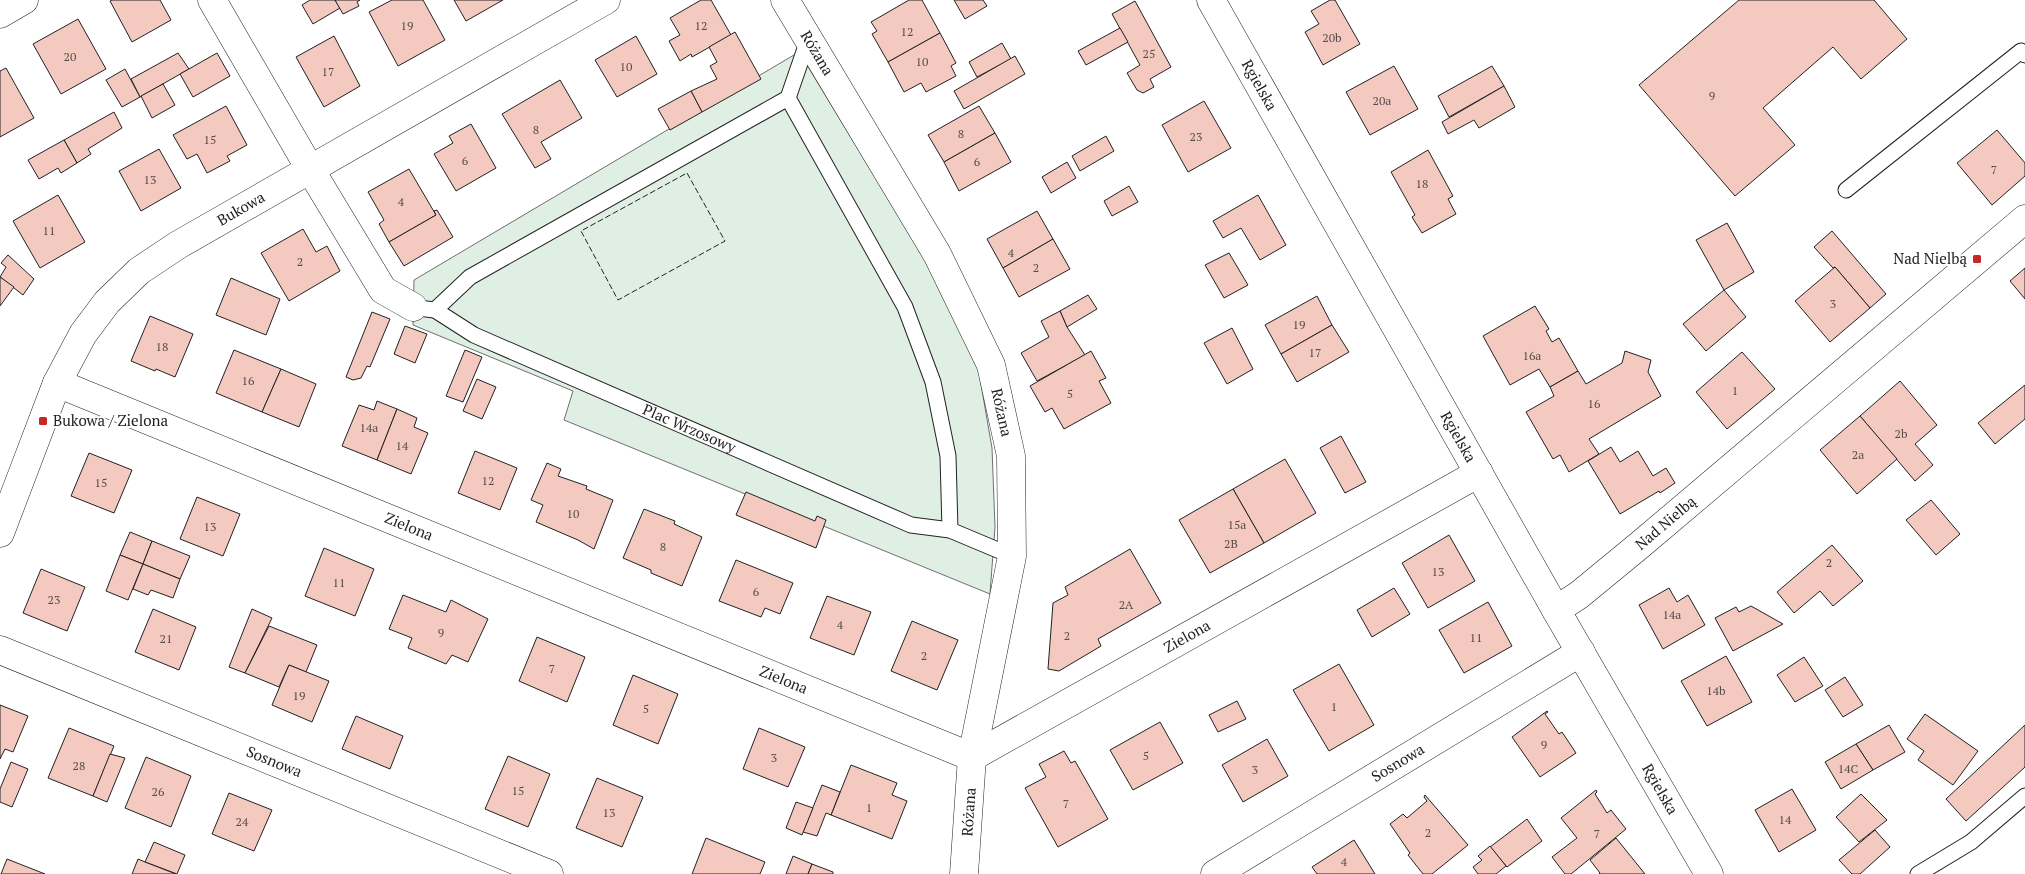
<svg xmlns="http://www.w3.org/2000/svg" width="2025" height="874" viewBox="0 0 2025 874" font-family="'PT Serif',serif">
  <style>
    .green { fill: #e0efe3; stroke: #6f6f6f }
    .building { fill: #f3c9c0; stroke: #222 }
    .lines { fill: none; stroke-linecap: round; stroke-linejoin: round }
    .lane-casing { stroke: #222; stroke-width: 17 }
    .street-casing { stroke: #222; stroke-width: 29 }
    .secondary-casing { stroke: #222; stroke-width: 29 }
    .lane { stroke: #fff; stroke-width: 15 }
    .street { stroke: #fff; stroke-width: 28 }
    .secondary { stroke: #fff; stroke-width: 28 }
    .fence { stroke: #222; stroke-width: 1; stroke-dasharray: 6 2.5; stroke-linecap: butt }
    .poi-dot { fill: #c62828; stroke: #fff; stroke-width: 2 }
    .labels { text-anchor: middle; stroke-width: 4; stroke-linejoin: round; paint-order: stroke }
    .number-label { font-size: 12px; fill: #564c4a }
    .street-label { font-size: 15px; fill: #222; stroke: #fff }
    .poi-label { font-size: 15px; fill: #222; stroke: #fff; text-anchor: end }
  </style>
  <rect width="100%" height="100%" fill="#fff"/>
  <polygon class="green" points="799,52 937,279 978,367 992,448 995,527 990,594 564,420 573,391 413,325 414,280"/>
  <g class="building">
    <polygon points="112,0 160,0 171,20 132,42 110,1"/>
    <polygon points="310,0 335,0 340,8 313,24 302,5"/>
    <polygon points="335,0 360,0 357,2 359,6 343,14"/>
    <polygon points="392,0 423,0 445,40 398,66 369,12"/>
    <polygon points="454,0 503,0 466,21"/>
    <polygon points="701,0 711,0 731,35 692,57 691,54 680,61 669,41 680,35 670,18"/>
    <polygon points="909,0 922,0 940,33 888,62 872,34 877,31 871,22"/>
    <polygon points="954,0 983,0 987,6 965,19"/>
    <polygon points="1330,0 1335,0 1360,44 1323,65 1305,32 1319,24 1311,11"/>
    <polygon points="1739,0 1874,0 1907,39 1861,79 1833,47 1763,108 1795,145 1735,196 1639,85"/>
    <polygon points="1135,1 1171,67 1150,79 1154,87 1143,93 1137,90 1127,73 1140,65 1112,14"/>
    <polygon points="78,19 106,69 61,94 33,44"/>
    <polygon points="1120,28 1128,42 1086,65 1078,51"/>
    <polygon points="735,32 761,79 702,112 691,91 717,79 710,66 717,62 709,47"/>
    <polygon points="940,33 956,63 951,66 956,76 926,92 921,83 904,92 888,62"/>
    <polygon points="334,36 360,86 324,107 296,57"/>
    <polygon points="636,36 657,74 617,97 595,60"/>
    <polygon points="1002,43 1011,59 977,77 969,62"/>
    <polygon points="178,53 189,69 140,97 131,79"/>
    <polygon points="217,53 230,76 193,97 180,74"/>
    <polygon points="1015,56 1025,74 964,109 954,91"/>
    <polygon points="1394,66 1418,109 1370,135 1346,92"/>
    <polygon points="1492,66 1504,86 1449,117 1438,96"/>
    <polygon points="6,68 34,118 0,137 0,71"/>
    <polygon points="125,69 140,97 122,107 106,80"/>
    <polygon points="560,80 582,118 541,142 551,159 535,168 502,114"/>
    <polygon points="163,84 175,105 152,118 141,96"/>
    <polygon points="1504,86 1515,107 1479,128 1474,120 1448,134 1442,122"/>
    <polygon points="691,91 702,112 670,130 658,109"/>
    <polygon points="1204,101 1231,148 1188,172 1162,125"/>
    <polygon points="226,106 247,145 227,156 230,161 207,173 197,154 187,159 173,135"/>
    <polygon points="979,106 995,133 944,162 928,135"/>
    <polygon points="114,112 122,128 88,149 91,154 77,163 64,140"/>
    <polygon points="471,124 496,168 456,191 434,154 453,143 449,136"/>
    <polygon points="1997,130 2025,163 2025,176 1992,205 1957,163"/>
    <polygon points="995,133 1011,162 959,191 944,162"/>
    <polygon points="1106,136 1114,151 1080,171 1072,156"/>
    <polygon points="64,140 77,163 61,173 58,168 39,179 28,160"/>
    <polygon points="159,149 181,188 141,211 119,171"/>
    <polygon points="1428,150 1453,196 1448,199 1456,214 1422,233 1412,217 1415,215 1391,172"/>
    <polygon points="1067,162 1076,178 1051,193 1042,177"/>
    <polygon points="409,169 436,215 389,242 379,224 384,220 368,192"/>
    <polygon points="1129,186 1138,202 1112,216 1104,201"/>
    <polygon points="58,195 85,242 40,268 13,221"/>
    <polygon points="1258,195 1286,245 1260,260 1241,228 1223,238 1213,221"/>
    <polygon points="437,210 453,237 404,266 389,242 436,215 434,211"/>
    <polygon points="1037,211 1053,239 1003,268 987,239"/>
    <polygon points="1727,223 1754,272 1724,290 1696,240"/>
    <polygon points="303,229 316,252 327,246 340,271 289,301 261,253"/>
    <polygon points="1832,231 1886,294 1870,308 1835,267 1833,268 1814,247"/>
    <polygon points="1053,239 1070,269 1019,297 1003,268"/>
    <polygon points="1229,253 1248,285 1224,298 1205,265"/>
    <polygon points="8,255 34,279 23,295 0,277 6,267 1,263"/>
    <polygon points="1835,267 1870,308 1830,342 1795,301"/>
    <polygon points="2025,268 2025,299 2010,281"/>
    <polygon points="0,277 14,287 0,306"/>
    <polygon points="231,278 280,299 266,335 216,315"/>
    <polygon points="1724,290 1746,317 1706,351 1683,324"/>
    <polygon points="1088,295 1097,309 1067,327 1060,311"/>
    <polygon points="1317,296 1332,325 1281,354 1265,325"/>
    <polygon points="1535,306 1549,329 1546,331 1552,342 1559,338 1578,371 1550,387 1539,369 1510,385 1483,336"/>
    <polygon points="1060,311 1067,327 1085,355 1037,381 1021,353 1049,337 1041,321"/>
    <polygon points="372,312 390,319 370,367 367,366 361,378 353,380 346,377"/>
    <polygon points="150,316 193,334 175,377 156,369 155,371 131,361"/>
    <polygon points="1332,325 1349,352 1297,382 1281,354"/>
    <polygon points="405,326 427,334 415,363 394,354"/>
    <polygon points="1232,328 1253,369 1227,384 1204,343"/>
    <polygon points="234,350 281,369 262,412 216,393"/>
    <polygon points="465,350 482,357 463,402 446,396"/>
    <polygon points="1091,351 1106,378 1099,381 1111,403 1064,429 1052,408 1045,412 1030,386"/>
    <polygon points="1625,351 1651,360 1648,372 1661,396 1589,439 1599,454 1569,472 1560,455 1553,459 1526,412 1554,396 1550,387 1578,371 1586,384 1622,363"/>
    <polygon points="1742,352 1775,389 1727,429 1696,392"/>
    <polygon points="281,369 316,384 299,427 262,412"/>
    <polygon points="477,379 496,387 482,419 463,411"/>
    <polygon points="1900,381 1937,425 1915,444 1933,465 1915,481 1860,416"/>
    <polygon points="2025,385 2025,419 1995,444 1978,423"/>
    <polygon points="377,401 397,409 377,460 342,446 359,405 374,410"/>
    <polygon points="397,409 417,418 414,427 428,433 411,474 377,460"/>
    <polygon points="1860,416 1897,459 1857,494 1820,450"/>
    <polygon points="1341,436 1366,482 1345,493 1320,448"/>
    <polygon points="1611,447 1620,462 1638,451 1653,476 1666,468 1675,483 1660,493 1659,491 1620,514 1588,461"/>
    <polygon points="475,451 517,468 500,510 458,493"/>
    <polygon points="89,453 132,470 114,513 71,496"/>
    <polygon points="1285,459 1316,513 1264,543 1233,489"/>
    <polygon points="547,463 561,469 558,476 587,486 586,489 613,500 594,549 578,540 536,522 543,505 531,500"/>
    <polygon points="1233,489 1264,543 1210,573 1179,520"/>
    <polygon points="746,492 815,521 817,516 826,520 816,548 736,515"/>
    <polygon points="197,497 240,514 223,556 180,539"/>
    <polygon points="1931,500 1960,534 1936,555 1906,520"/>
    <polygon points="644,509 675,521 674,524 702,537 682,586 651,573 651,570 623,558"/>
    <polygon points="130,532 152,541 143,564 120,555"/>
    <polygon points="1449,535 1475,581 1428,608 1402,563"/>
    <polygon points="152,541 190,556 180,579 143,564"/>
    <polygon points="1832,545 1863,581 1833,606 1820,591 1794,613 1777,592"/>
    <polygon points="324,548 374,569 355,616 305,596"/>
    <polygon points="1130,549 1161,603 1098,639 1101,646 1059,671 1048,669 1053,603 1068,595 1065,587"/>
    <polygon points="120,555 143,564 128,600 106,591"/>
    <polygon points="736,560 793,583 780,614 765,608 761,617 719,601"/>
    <polygon points="143,564 180,579 173,598 151,590 148,595 133,589"/>
    <polygon points="41,569 85,587 67,631 23,613"/>
    <polygon points="1394,588 1410,614 1372,637 1357,610"/>
    <polygon points="1669,588 1677,602 1688,595 1705,625 1663,649 1639,605"/>
    <polygon points="403,595 446,612 451,600 488,619 468,662 452,655 446,664 408,648 412,638 389,629"/>
    <polygon points="827,596 871,612 854,655 810,638"/>
    <polygon points="1488,602 1512,646 1464,673 1439,630"/>
    <polygon points="1751,606 1783,624 1733,651 1715,618 1736,607 1739,612"/>
    <polygon points="153,609 196,627 179,670 135,652"/>
    <polygon points="252,609 272,618 245,673 229,667"/>
    <polygon points="912,621 958,640 937,690 891,671"/>
    <polygon points="269,626 317,645 306,672 289,665 279,687 245,673"/>
    <polygon points="537,637 585,657 567,702 519,681"/>
    <polygon points="1726,656 1752,702 1707,726 1681,681"/>
    <polygon points="1804,657 1823,686 1795,702 1777,675"/>
    <polygon points="1339,664 1374,725 1329,751 1293,690"/>
    <polygon points="289,665 329,681 312,722 272,705"/>
    <polygon points="633,675 678,694 658,744 613,725"/>
    <polygon points="1845,677 1863,705 1843,717 1825,690"/>
    <polygon points="1237,701 1246,719 1218,732 1209,715"/>
    <polygon points="0,705 28,716 13,752 5,749 0,759"/>
    <polygon points="1547,711 1548,712 1545,714 1559,734 1562,732 1576,753 1540,777 1512,737"/>
    <polygon points="1925,714 1978,751 1953,785 1918,760 1924,751 1907,739"/>
    <polygon points="356,716 403,736 390,769 342,749"/>
    <polygon points="1160,722 1183,763 1133,790 1110,750"/>
    <polygon points="1889,725 1905,752 1873,770 1856,744"/>
    <polygon points="2025,725 2025,767 1966,821 1946,799"/>
    <polygon points="69,728 114,746 93,796 48,778"/>
    <polygon points="759,728 805,747 788,787 743,769"/>
    <polygon points="1267,739 1288,776 1243,802 1222,765"/>
    <polygon points="1856,744 1873,770 1841,789 1825,762"/>
    <polygon points="1064,751 1071,763 1075,761 1108,819 1058,847 1025,788 1046,777 1039,764"/>
    <polygon points="110,754 125,758 107,802 93,796"/>
    <polygon points="508,756 550,774 528,827 485,809"/>
    <polygon points="146,757 191,776 171,827 125,808"/>
    <polygon points="11,762 28,769 12,807 0,802 0,789"/>
    <polygon points="851,765 897,783 892,795 907,801 892,839 831,815"/>
    <polygon points="597,778 643,797 622,847 576,828"/>
    <polygon points="822,785 840,792 831,815 826,813 817,836 803,832"/>
    <polygon points="1792,789 1816,830 1779,852 1755,810"/>
    <polygon points="1596,790 1597,792 1595,794 1607,813 1611,810 1626,829 1571,874 1565,874 1552,857 1577,838 1561,818"/>
    <polygon points="229,793 272,810 254,851 212,834"/>
    <polygon points="1861,794 1887,820 1859,842 1836,817"/>
    <polygon points="1425,795 1468,845 1432,874 1423,874 1408,855 1410,853 1390,824 1403,814 1407,818 1427,801 1424,797"/>
    <polygon points="796,802 813,808 802,835 786,828"/>
    <polygon points="1527,819 1542,841 1507,867 1490,847"/>
    <polygon points="1875,830 1890,847 1860,874 1852,874 1839,860"/>
    <polygon points="706,838 765,862 760,874 692,874"/>
    <polygon points="1616,838 1645,874 1599,874 1600,873 1590,860"/>
    <polygon points="1354,840 1375,874 1317,874 1312,867"/>
    <polygon points="154,842 185,855 177,874 145,862"/>
    <polygon points="1490,846 1506,866 1496,874 1478,874 1473,867 1482,860 1478,856"/>
    <polygon points="793,856 812,864 808,874 786,874"/>
    <polygon points="7,859 45,874 1,874"/>
    <polygon points="138,859 145,862 176,874 132,874"/>
    <polygon points="812,864 833,872 833,874 808,874"/>
  </g>
  <g class="lines">
    <defs>
      <g id="lane">
        <polyline points="788,98 905,307 933,382 948,456 950,530"/>
        <polyline points="1846,190 2021,51 2025,55"/>
        <polyline points="426,309 435,310 470,277 788,98 808,40"/>
        <path id="s1" d="M 435,310 L 474,335 L 911,525 L 950,530 L 1012,556"/>
        <polyline points="1918,874 1971,842 2025,796"/>
      </g>
      <g id="street">
        <polyline points="212,0 310,169 383,290 413,307"/>
        <path id="s2" d="M 785,0 L 937,254 L 991,365 L 1011,456 L 1012,556 L 972,757 L 964,874"/>
        <polyline points="0,14 24,0"/>
        <path id="s3" d="M 57,383 L 972,757 L 1479,473"/>
        <path id="s4" d="M 0,533 L 57,383 L 83,334 L 107,302 L 139,271 L 178,245 L 606,0"/>
        <path id="s5" d="M 1556,610 L 1579,595 L 1641,544 L 2025,219"/>
        <path id="s6" d="M 0,650 L 549,874"/>
        <path id="s7" d="M 1215,874 L 1581,652"/>
      </g>
      <g id="secondary">
        <path id="s8" d="M 1211,0 L 1556,610 L 1709,874"/>
      </g>
    </defs>
    <use href="#lane" class="lane-casing"/>
    <use href="#street" class="street-casing"/>
    <use href="#secondary" class="secondary-casing"/>
    <use href="#lane" class="lane"/>
    <use href="#street" class="street"/>
    <use href="#secondary" class="secondary"/>
    <polygon class="fence" points="687,173 725,241 618,300 581,231"/>
  </g>
  <g class="poi-dot">
    <rect x="1972" y="254" width="10" height="10" rx="2.5"/>
    <rect x="38" y="416" width="10" height="10" rx="2.5"/>
  </g>
  <g class="labels">
    <g class="number-label">
      <text x="407" y="30">19</text>
      <text x="701" y="30">12</text>
      <text x="907" y="36">12</text>
      <text x="1332" y="42">20b</text>
      <text x="1149" y="58">25</text>
      <text x="70" y="61">20</text>
      <text x="922" y="66">10</text>
      <text x="626" y="71">10</text>
      <text x="328" y="76">17</text>
      <text x="1712" y="100">9</text>
      <text x="1382" y="105">20a</text>
      <text x="536" y="134">8</text>
      <text x="961" y="138">8</text>
      <text x="1196" y="141">23</text>
      <text x="210" y="144">15</text>
      <text x="465" y="165">6</text>
      <text x="977" y="166">6</text>
      <text x="1994" y="174">7</text>
      <text x="150" y="184">13</text>
      <text x="1422" y="188">18</text>
      <text x="401" y="206">4</text>
      <text x="49" y="235">11</text>
      <text x="1011" y="257">4</text>
      <text x="300" y="266">2</text>
      <text x="1036" y="272">2</text>
      <text x="1833" y="308">3</text>
      <text x="1299" y="329">19</text>
      <text x="162" y="351">18</text>
      <text x="1315" y="357">17</text>
      <text x="1532" y="360">16a</text>
      <text x="248" y="385">16</text>
      <text x="1735" y="395">1</text>
      <text x="1070" y="398">5</text>
      <text x="1594" y="408">16</text>
      <text x="369" y="432">14a</text>
      <text x="1901" y="438">2b</text>
      <text x="402" y="450">14</text>
      <text x="1858" y="459">2a</text>
      <text x="488" y="485">12</text>
      <text x="101" y="487">15</text>
      <text x="573" y="518">10</text>
      <text x="1237" y="529">15a</text>
      <text x="210" y="531">13</text>
      <text x="1231" y="548">2B</text>
      <text x="663" y="551">8</text>
      <text x="1829" y="567">2</text>
      <text x="1438" y="576">13</text>
      <text x="339" y="587">11</text>
      <text x="756" y="596">6</text>
      <text x="54" y="604">23</text>
      <text x="1126" y="609">2A</text>
      <text x="1672" y="619">14a</text>
      <text x="840" y="629">4</text>
      <text x="441" y="637">9</text>
      <text x="1067" y="640">2</text>
      <text x="1476" y="642">11</text>
      <text x="166" y="643">21</text>
      <text x="924" y="660">2</text>
      <text x="552" y="673">7</text>
      <text x="1716" y="695">14b</text>
      <text x="299" y="700">19</text>
      <text x="1334" y="711">1</text>
      <text x="646" y="713">5</text>
      <text x="1544" y="749">9</text>
      <text x="1146" y="760">5</text>
      <text x="774" y="762">3</text>
      <text x="79" y="770">28</text>
      <text x="1848" y="773">14C</text>
      <text x="1255" y="774">3</text>
      <text x="518" y="795">15</text>
      <text x="158" y="796">26</text>
      <text x="1066" y="808">7</text>
      <text x="869" y="812">1</text>
      <text x="609" y="817">13</text>
      <text x="1785" y="824">14</text>
      <text x="242" y="826">24</text>
      <text x="1428" y="837">2</text>
      <text x="1597" y="838">7</text>
      <text x="1344" y="866">4</text>
    </g>
    <g class="street-label">
      <text dy="5" stroke="none"><textPath href="#s2" startOffset="62">Różana</textPath></text>
      <text dy="5" stroke="none"><textPath href="#s8" startOffset="98">Rgielska</textPath></text>
      <text dy="5" stroke="none"><textPath href="#s4" startOffset="420">Bukowa</textPath></text>
      <text dy="5" stroke="none"><textPath href="#s2" startOffset="468">Różana</textPath></text>
      <text dy="5" stroke="none"><textPath href="#s1" startOffset="281">Plac Wrzosowy</textPath></text>
      <text dy="5" stroke="none"><textPath href="#s8" startOffset="502">Rgielska</textPath></text>
      <text dy="5" stroke="none"><textPath href="#s5" startOffset="140">Nad Nielbą</textPath></text>
      <text dy="5" stroke="none"><textPath href="#s3" startOffset="380">Zielona</textPath></text>
      <text dy="5" stroke="none"><textPath href="#s3" startOffset="1235">Zielona</textPath></text>
      <text dy="5" stroke="none"><textPath href="#s3" startOffset="785">Zielona</textPath></text>
      <text dy="5" stroke="none"><textPath href="#s6" startOffset="296">Sosnowa</textPath></text>
      <text dy="5" stroke="none"><textPath href="#s7" startOffset="214">Sosnowa</textPath></text>
      <text dy="5" stroke="none"><textPath href="#s8" startOffset="908">Rgielska</textPath></text>
      <text transform="translate(969 812) rotate(-86)" y="5">Różana</text>
    </g>
    <g class="poi-label">
      <text x="1967" y="264">Nad Nielbą</text>
      <text x="53" y="426" text-anchor="start">Bukowa / Zielona</text>
    </g>
  </g>
</svg>
